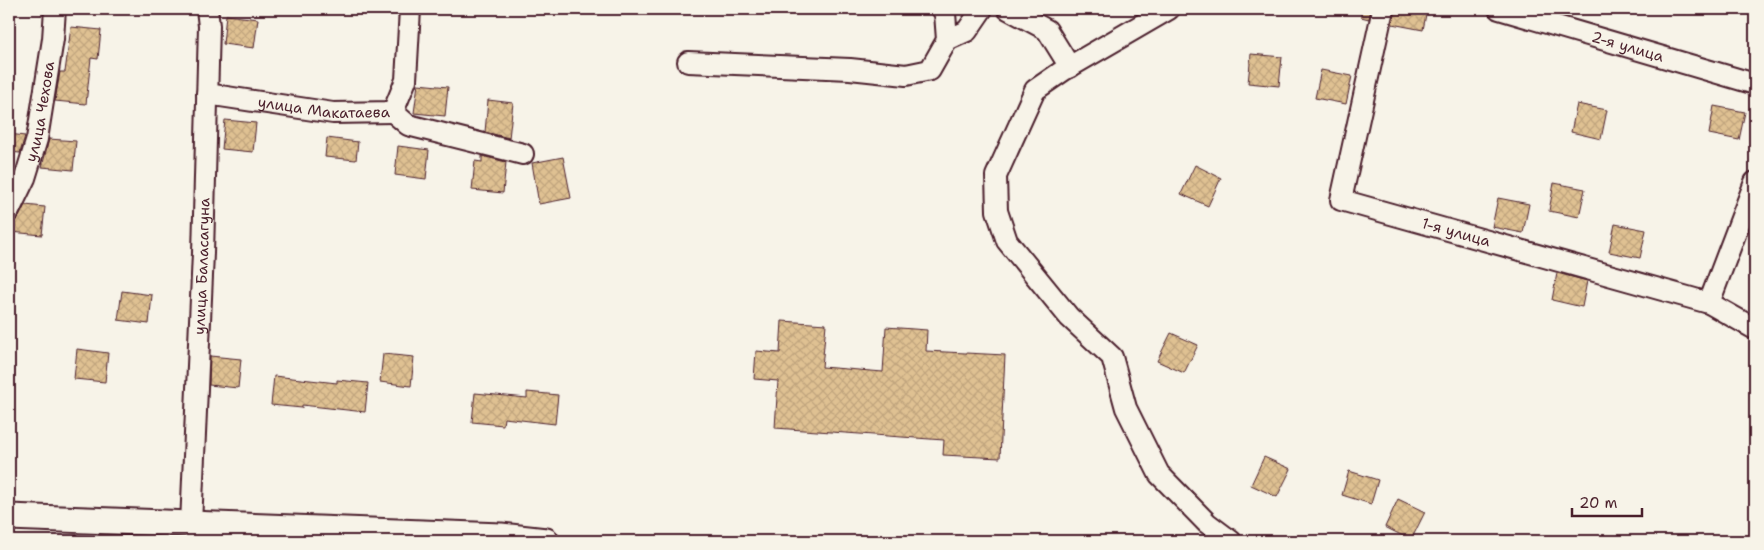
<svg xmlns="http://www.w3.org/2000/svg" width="1764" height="550" viewBox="0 0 1764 550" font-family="'Shantell Sans',sans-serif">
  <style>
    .building { fill: url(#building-cross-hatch); stroke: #4a1f2b }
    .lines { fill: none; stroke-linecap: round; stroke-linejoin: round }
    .minor-casing { stroke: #4a1f2b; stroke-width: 24 }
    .tertiary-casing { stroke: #4a1f2b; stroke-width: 29 }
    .minor { stroke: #f7f3e8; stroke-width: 20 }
    .tertiary { stroke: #f7f3e8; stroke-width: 25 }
    .labels { text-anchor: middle; stroke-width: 4.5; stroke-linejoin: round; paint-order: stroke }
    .street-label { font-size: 15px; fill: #4a1f2b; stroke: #f7f3e8 }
  </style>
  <defs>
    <pattern id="building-cross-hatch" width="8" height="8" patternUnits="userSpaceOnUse" patternTransform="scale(1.25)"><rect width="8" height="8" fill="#dfc192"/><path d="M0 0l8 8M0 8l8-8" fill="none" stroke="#c1a57e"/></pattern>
  </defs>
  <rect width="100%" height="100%" fill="#f7f3e8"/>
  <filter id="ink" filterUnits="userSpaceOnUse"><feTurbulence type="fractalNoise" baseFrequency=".02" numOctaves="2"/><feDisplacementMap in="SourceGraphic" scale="10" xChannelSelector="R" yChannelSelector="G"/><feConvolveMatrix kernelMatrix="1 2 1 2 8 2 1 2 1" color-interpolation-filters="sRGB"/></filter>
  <g filter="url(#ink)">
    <g class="building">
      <polygon points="1361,9 1371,9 1369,19 1361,17"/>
      <polygon points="1395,9 1427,9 1423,30 1392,24"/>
      <polygon points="226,15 258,19 254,48 223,44"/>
      <polygon points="71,27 101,30 98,59 91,58 86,104 55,101 60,72 65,72"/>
      <polygon points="1251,54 1282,57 1279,86 1248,83"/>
      <polygon points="1321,70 1352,76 1346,104 1315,98"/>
      <polygon points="418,84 448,87 445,116 414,113"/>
      <polygon points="488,100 513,103 509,138 485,132"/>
      <polygon points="1577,104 1607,110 1601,139 1571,132"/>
      <polygon points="1714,106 1745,112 1739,140 1709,134"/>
      <polygon points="225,120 256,123 253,152 222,149"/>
      <polygon points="9,134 25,136 20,153 9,152"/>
      <polygon points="327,138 358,142 356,160 325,157"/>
      <polygon points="49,139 76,141 73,170 42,167"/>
      <polygon points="398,146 429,150 426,179 395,175"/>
      <polygon points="482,156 506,162 503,193 472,190 475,161 482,162"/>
      <polygon points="563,157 571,198 539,204 532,163"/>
      <polygon points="1195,165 1221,178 1208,206 1181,194"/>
      <polygon points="1554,183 1585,189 1579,217 1549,211"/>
      <polygon points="1498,198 1529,204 1523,233 1492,227"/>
      <polygon points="25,205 45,207 42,235 11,232 12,222 19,217"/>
      <polygon points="1615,224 1646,230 1640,258 1609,252"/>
      <polygon points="1557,273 1587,281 1582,307 1552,300"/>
      <polygon points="122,291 152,295 149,324 118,320"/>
      <polygon points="782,321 826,324 822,367 883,372 886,327 927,330 926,351 1005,355 1000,458 943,455 944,440 775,428 778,381 754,379 756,351 780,353"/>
      <polygon points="1171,333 1198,345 1184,373 1157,361"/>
      <polygon points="77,349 108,353 105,382 74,379"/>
      <polygon points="383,354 414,357 411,386 380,382"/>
      <polygon points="210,356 241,359 238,388 209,385"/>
      <polygon points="274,376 337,383 337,380 368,383 365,412 302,405 302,408 271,405"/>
      <polygon points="527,392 558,395 555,424 504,418 503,425 472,422 475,393 527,398"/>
      <polygon points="1264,457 1291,469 1277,497 1251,485"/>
      <polygon points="1349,471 1378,480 1371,504 1342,495"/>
      <polygon points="1398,499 1425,512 1411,540 1385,527"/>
    </g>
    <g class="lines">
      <defs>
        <g id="minor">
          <polyline points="1008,9 1047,30 1070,67"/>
          <polyline points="1169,9 1064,70 1035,90 996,176 997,211 1007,241 1069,317 1112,357 1126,408 1159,474 1207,523 1231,541"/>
          <path id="s1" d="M 1383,9 L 1341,200 L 1709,303 L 1755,329"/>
          <path id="s2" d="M 1499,9 L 1755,84"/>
          <polyline points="947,40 967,31 982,9"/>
          <polyline points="688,62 850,69 906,75 930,70 947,40 945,13 942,9"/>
          <path id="s3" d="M 207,94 L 333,113 L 393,112 L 406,80 L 410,9"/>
          <polyline points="393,112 408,125 523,154"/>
          <path id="s4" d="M 9,211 L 25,178 L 37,139 L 53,39 L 55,9"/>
          <polyline points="1709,303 1755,182"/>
          <path id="s5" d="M 191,524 L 203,253 L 209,26 L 207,9"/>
        </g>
        <polyline id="tertiary" points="9,517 501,536 546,541"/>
      </defs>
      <use href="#minor" class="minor-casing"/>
      <use href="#tertiary" class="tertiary-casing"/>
      <use href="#minor" class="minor"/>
      <use href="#tertiary" class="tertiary"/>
    </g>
  </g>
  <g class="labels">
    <g class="street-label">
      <text dy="5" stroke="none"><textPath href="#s2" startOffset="134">2-я улица</textPath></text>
      <text dy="5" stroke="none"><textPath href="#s3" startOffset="118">улица Макатаева</textPath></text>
      <text dy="5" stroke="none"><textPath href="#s4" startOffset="105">улица Чехова</textPath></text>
      <text dy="5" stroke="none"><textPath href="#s1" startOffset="315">1-я улица</textPath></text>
      <text dy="5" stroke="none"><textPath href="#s5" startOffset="258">улица Баласагуна</textPath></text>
    </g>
  </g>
  <rect width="1764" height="550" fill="none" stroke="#f7f3e8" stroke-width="30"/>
  <rect x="15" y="15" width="1734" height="520" fill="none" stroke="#4a1f2b" stroke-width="2" filter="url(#ink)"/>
  <path d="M1572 508v8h70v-8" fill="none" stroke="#4a1f2b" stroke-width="2.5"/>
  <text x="1579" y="508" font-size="15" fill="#4a1f2b" stroke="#f7f3e8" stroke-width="4" paint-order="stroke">20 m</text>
</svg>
